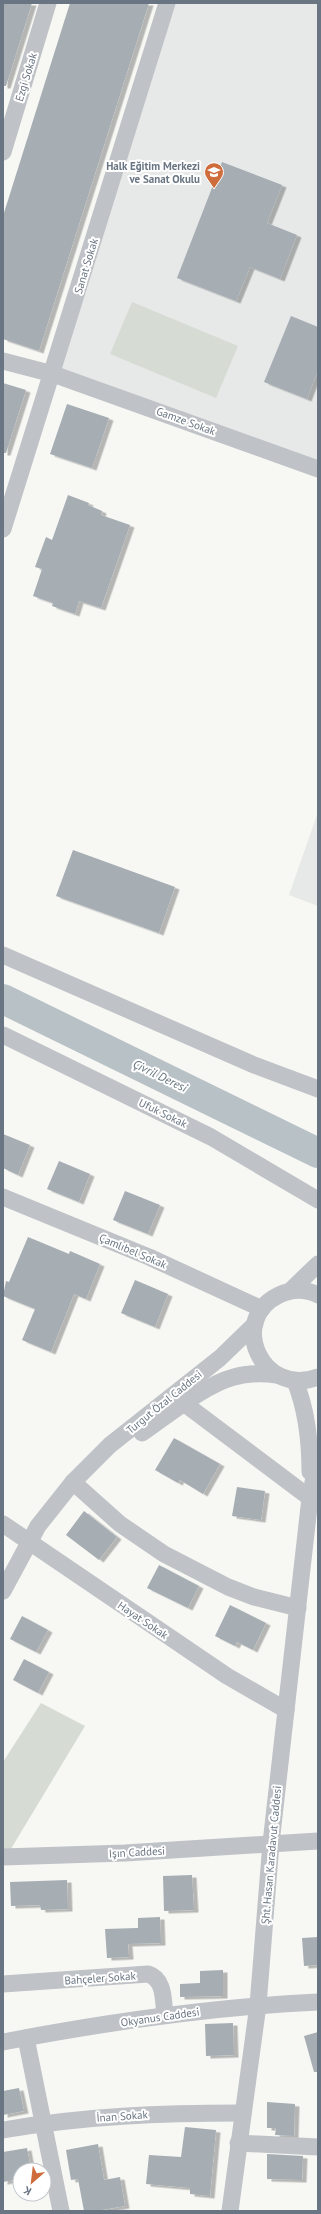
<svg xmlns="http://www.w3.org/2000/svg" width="321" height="2214" viewBox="0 0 321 2214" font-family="'PT Sans',sans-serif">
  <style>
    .built { fill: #e7e9e8 }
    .green { fill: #d6dbd4 }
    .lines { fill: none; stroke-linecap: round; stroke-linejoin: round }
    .river { stroke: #b8c1c6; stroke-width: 30 }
    .building { fill: #a6adb3; filter: url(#shadow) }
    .minor { stroke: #bfc2c6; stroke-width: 17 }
    .labels { text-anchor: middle; stroke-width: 4; stroke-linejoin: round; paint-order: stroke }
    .street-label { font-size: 11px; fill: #697582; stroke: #fff }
    .poi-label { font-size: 11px; font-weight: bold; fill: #697582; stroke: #fff; text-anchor: end }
    .water-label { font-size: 12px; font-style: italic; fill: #65757e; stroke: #fff }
  </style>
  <defs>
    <filter id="shadow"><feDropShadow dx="4.5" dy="2.5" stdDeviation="0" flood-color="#0004"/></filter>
  </defs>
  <rect width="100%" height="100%" fill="#f7f7f4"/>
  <g class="built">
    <polygon points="167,3 318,3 318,469 53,374"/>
    <polygon points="318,812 318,906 289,895"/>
  </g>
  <g class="green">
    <polygon points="132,302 238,346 216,398 110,354"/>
    <polygon points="41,1703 85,1726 6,1857 3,1857 3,1762"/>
  </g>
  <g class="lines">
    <polyline class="river" points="3,999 318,1153"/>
  </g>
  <g class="building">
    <polygon points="3,3 32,3 6,86 3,86"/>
    <polygon points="70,3 149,3 39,351 3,339 3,216"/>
    <polygon points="222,162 282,185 267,223 297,235 280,279 250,267 236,301 177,278"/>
    <polygon points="291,316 318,327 318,370 307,399 264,382"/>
    <polygon points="3,383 26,390 6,453 3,453"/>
    <polygon points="67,404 109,418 92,468 50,454"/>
    <polygon points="68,495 89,503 88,505 102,511 101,515 130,525 101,608 79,601 75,614 52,606 53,603 33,596 42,569 35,567 46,537 52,540"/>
    <polygon points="73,850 175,887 159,933 56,896"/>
    <polygon points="3,1134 30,1145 18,1175 3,1168"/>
    <polygon points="59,1161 90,1174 79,1202 47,1189"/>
    <polygon points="125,1191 160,1205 148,1234 113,1220"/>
    <polygon points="28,1237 69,1254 70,1251 100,1264 86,1299 74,1294 51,1352 22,1340 35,1309 3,1296 6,1281 9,1282"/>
    <polygon points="135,1280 168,1294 155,1327 121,1313"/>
    <polygon points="174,1438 220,1464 203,1494 180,1480 178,1483 155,1470"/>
    <polygon points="237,1487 265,1491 261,1520 232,1516"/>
    <polygon points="84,1511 117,1537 99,1560 66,1535"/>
    <polygon points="159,1565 199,1586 188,1608 147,1588"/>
    <polygon points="230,1605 266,1623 253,1650 237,1642 235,1646 215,1636"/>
    <polygon points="22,1616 48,1630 36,1652 10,1639"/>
    <polygon points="24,1659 49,1672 38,1693 13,1680"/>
    <polygon points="192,1875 194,1910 164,1911 163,1876"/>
    <polygon points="67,1880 68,1909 41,1910 40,1905 11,1906 10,1882"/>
    <polygon points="160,1917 161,1943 128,1944 129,1957 107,1958 105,1929 138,1928 138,1918"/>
    <polygon points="318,1937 318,1965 304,1966 302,1938"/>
    <polygon points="223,1970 223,1996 180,1997 180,1984 200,1983 200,1971"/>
    <polygon points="233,2023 234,2055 206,2056 205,2024"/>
    <polygon points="318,2032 318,2072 314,2072 304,2036"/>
    <polygon points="19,2088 24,2111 3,2115 3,2091"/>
    <polygon points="267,2102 295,2104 294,2136 275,2135 276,2128 267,2128"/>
    <polygon points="185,2127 216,2130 210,2196 190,2194 190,2188 146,2184 149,2155 181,2157"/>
    <polygon points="98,2144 104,2180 120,2177 125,2206 96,2211 84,2211 78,2179 71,2180 66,2150"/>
    <polygon points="27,2148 31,2170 20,2170 20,2179 3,2182 3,2152"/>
    <polygon points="267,2154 303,2156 302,2180 267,2179"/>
  </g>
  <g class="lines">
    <g class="minor">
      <polyline points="3,152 48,3"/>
      <polyline points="3,361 53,374 318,469"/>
      <polyline points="3,529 167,3"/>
      <polyline points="3,955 254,1065 318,1089"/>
      <polyline points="3,1035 211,1137 318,1200"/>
      <polyline points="3,1197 149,1257 262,1309"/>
      <polyline points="290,1291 318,1264"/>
      <path d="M 318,1295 C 306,1289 292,1289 279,1295 C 227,1320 262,1398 318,1377"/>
      <path d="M 295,1381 C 307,1411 310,1440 310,1472"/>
      <polyline points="185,1404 310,1498 318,1500"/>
      <path d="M 142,1433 C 167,1416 204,1385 234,1377 C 248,1373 262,1373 277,1375"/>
      <polyline points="73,1482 120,1524 164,1554 228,1587 254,1597 298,1608"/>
      <polyline points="3,1524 227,1676 286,1710"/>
      <polyline points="3,1591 38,1526 73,1482 110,1445 220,1358 255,1324"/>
      <polyline points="3,1857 125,1853 318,1841"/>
      <path d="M 3,1984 L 148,1974 C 165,1979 163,2001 165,2015"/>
      <polyline points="26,2038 61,2211"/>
      <path d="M 3,2042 C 107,2022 212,2007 318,2002"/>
      <path d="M 3,2130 C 83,2116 162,2113 243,2113"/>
      <polyline points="238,2143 318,2147"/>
      <polyline points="230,2211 258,2005 271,1843 310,1498 318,1457"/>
    </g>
  </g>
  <defs>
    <symbol id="school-pin" viewBox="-11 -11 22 30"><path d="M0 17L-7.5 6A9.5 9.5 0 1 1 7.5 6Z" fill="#cf6c3c" stroke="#fff"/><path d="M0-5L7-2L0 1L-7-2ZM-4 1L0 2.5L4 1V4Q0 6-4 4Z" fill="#fff"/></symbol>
  </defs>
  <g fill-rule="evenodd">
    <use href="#school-pin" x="203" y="161" width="22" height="30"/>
  </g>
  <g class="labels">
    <g class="street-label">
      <text transform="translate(26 77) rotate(-73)" y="4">Ezgi Sokak</text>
      <text transform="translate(86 266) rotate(-73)" y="4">Sanat Sokak</text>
      <text transform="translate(186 421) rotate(20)" y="4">Gamze Sokak</text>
      <text transform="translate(163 1113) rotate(26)" y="4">Ufuk Sokak</text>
      <text transform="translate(133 1251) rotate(23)" y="4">Çamlıbel Sokak</text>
      <text transform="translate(164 1402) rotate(-39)" y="4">Turgut Özal Caddesi</text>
      <text transform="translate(143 1620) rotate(34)" y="4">Hayat Sokak</text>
      <text transform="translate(137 1852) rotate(-3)" y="4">Işın Caddesi</text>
      <text transform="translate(271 1855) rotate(-85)" y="4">Şht. Hasan Karadavut Caddesi</text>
      <text transform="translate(100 1978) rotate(-4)" y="4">Bahçeler Sokak</text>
      <text transform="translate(160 2017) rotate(-8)" y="4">Okyanus Caddesi</text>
      <text transform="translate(122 2116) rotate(-4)" y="4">İnan Sokak</text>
    </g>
    <g class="poi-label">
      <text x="200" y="170">Halk Eğitim Merkezi<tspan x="200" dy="13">ve Sanat Okulu</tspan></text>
    </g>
    <g class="water-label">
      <text transform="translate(160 1076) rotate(26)" y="4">Çivril Deresi</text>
    </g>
  </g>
  <rect width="321" height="2214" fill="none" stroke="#697582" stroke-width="8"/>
  <g transform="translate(32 2182) rotate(208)"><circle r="19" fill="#ffffff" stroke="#c3c8cd"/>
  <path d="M0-3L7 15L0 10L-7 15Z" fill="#cf6c3c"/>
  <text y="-6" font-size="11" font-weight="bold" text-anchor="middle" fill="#697582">K</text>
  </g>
</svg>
